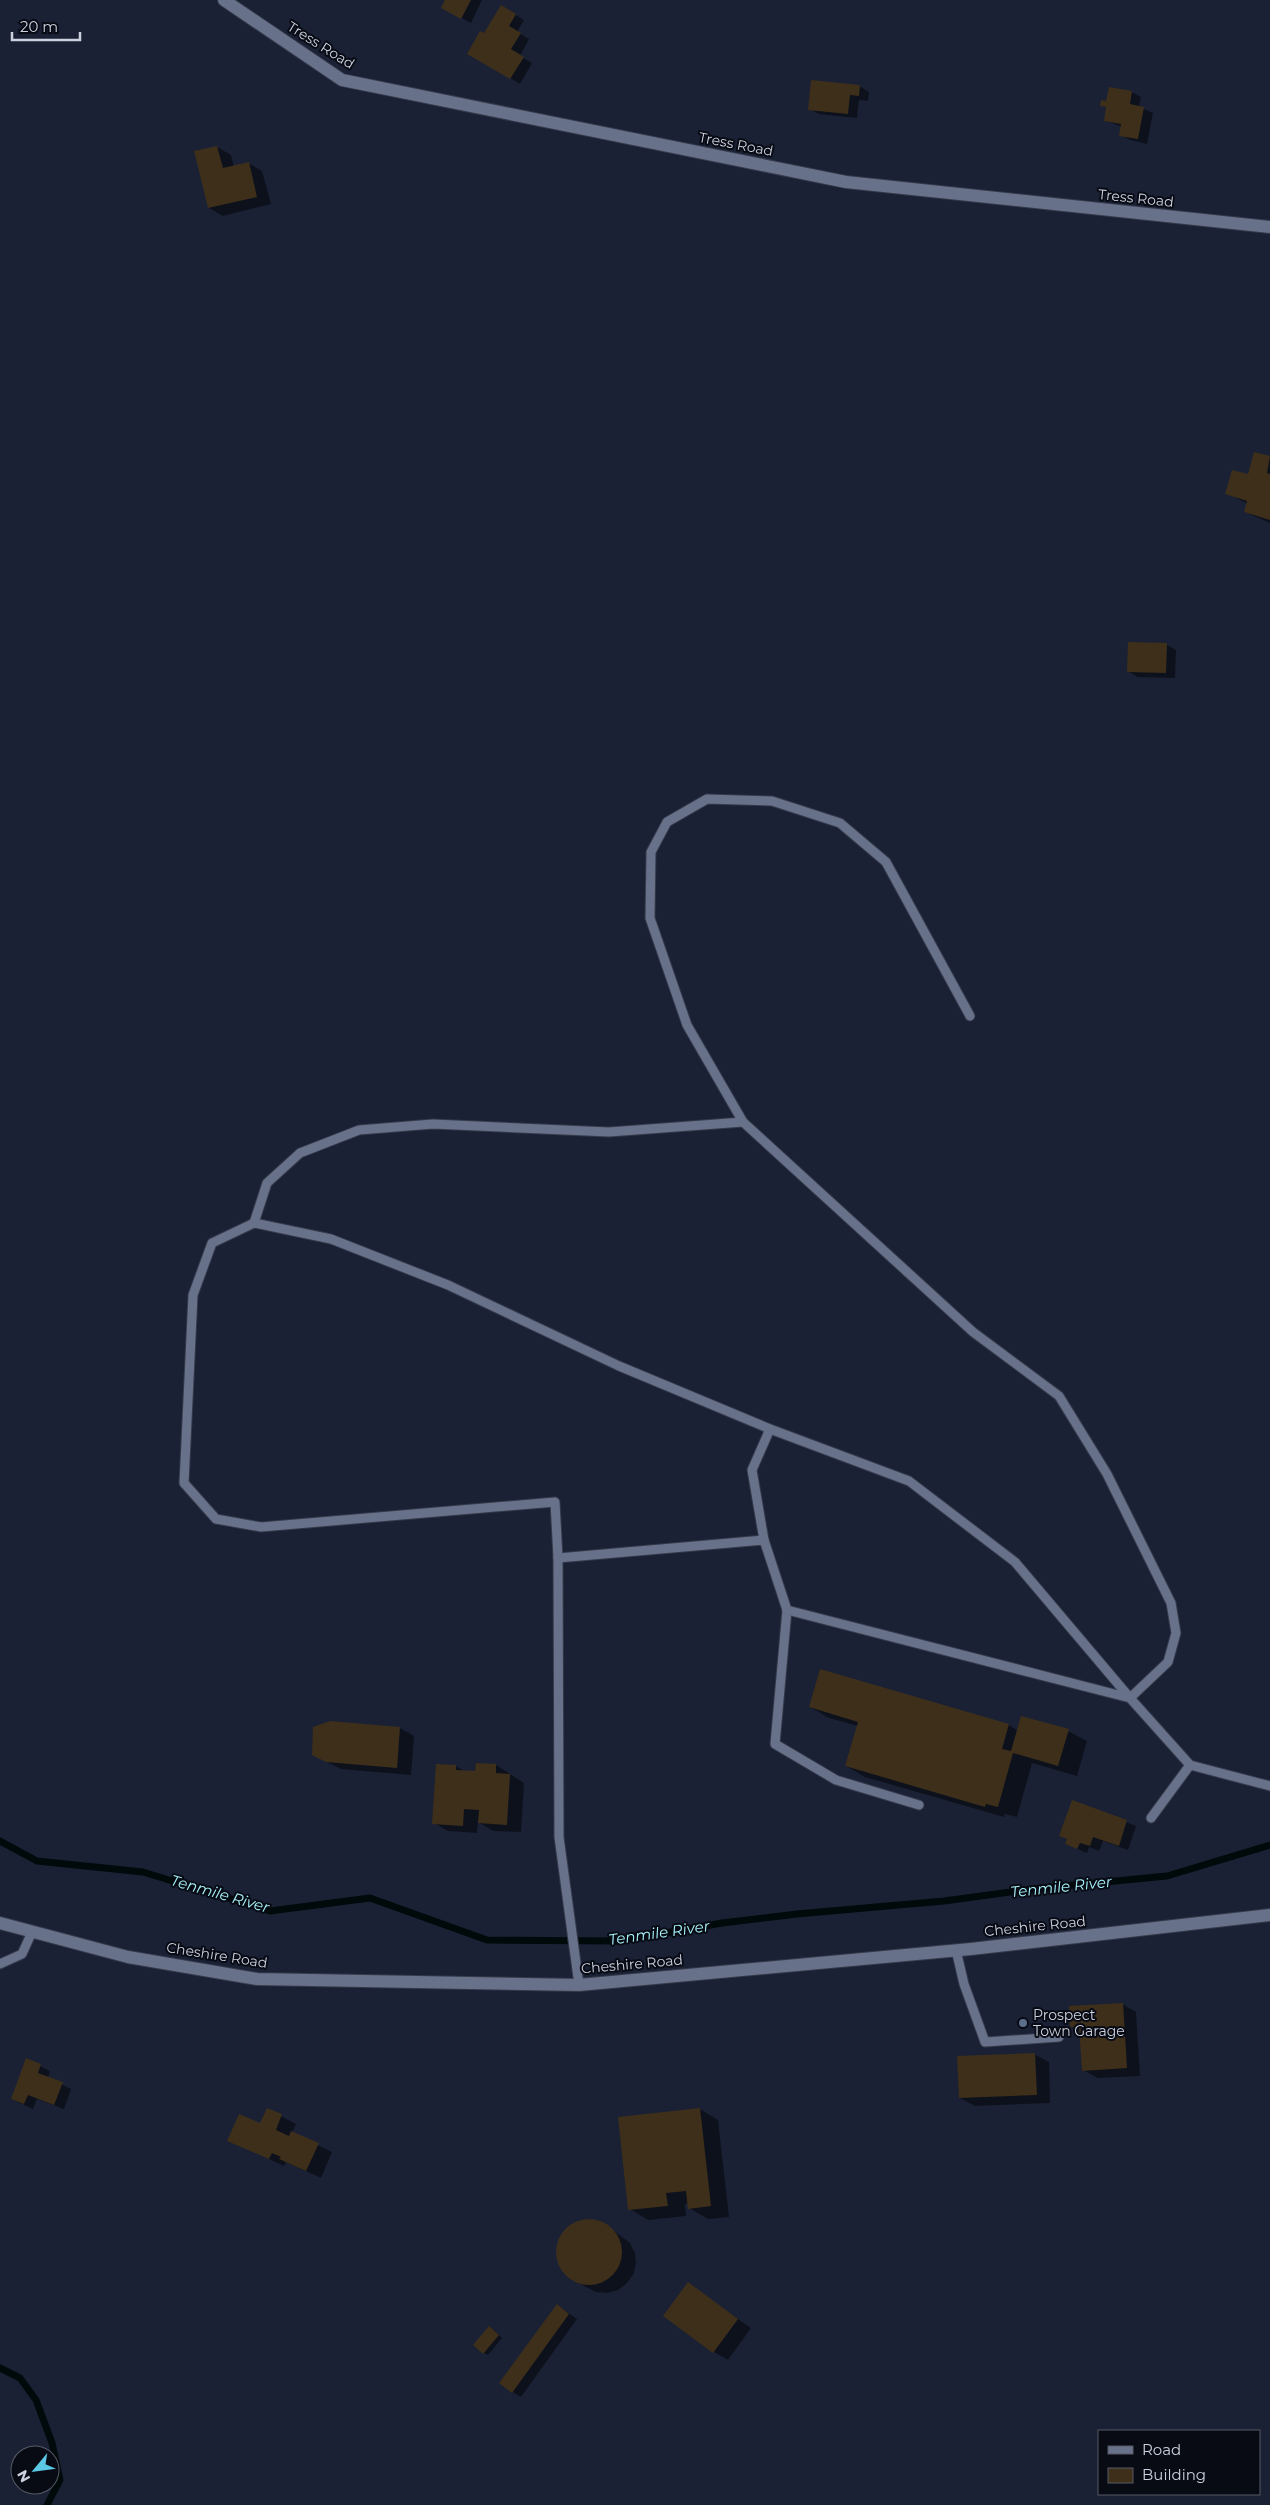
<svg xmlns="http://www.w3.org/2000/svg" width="1270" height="2505" viewBox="0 0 1270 2505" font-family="Montserrat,sans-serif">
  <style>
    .shadow { fill: #0007 }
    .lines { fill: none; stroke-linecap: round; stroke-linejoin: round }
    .stream { stroke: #010a0b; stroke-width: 7 }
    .building { fill: #3e2f1a }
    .service-casing { stroke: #353a4b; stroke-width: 11 }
    .minor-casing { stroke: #353a4b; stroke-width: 14 }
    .secondary-casing { stroke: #353a4b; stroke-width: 14 }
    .service { stroke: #68718a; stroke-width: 9 }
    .minor { stroke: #68718a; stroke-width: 12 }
    .secondary { stroke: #68718a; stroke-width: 12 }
    .service-dot { fill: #5c6f8a; stroke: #080b14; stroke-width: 2 }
    .labels { text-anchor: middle; stroke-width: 4; stroke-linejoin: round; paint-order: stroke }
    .street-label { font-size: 14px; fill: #ccd1df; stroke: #080b14 }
    .poi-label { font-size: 14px; fill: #ccd1df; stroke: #080b14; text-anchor: start }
    .water-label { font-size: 15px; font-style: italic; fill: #a8f4fc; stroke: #080b14 }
  </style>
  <rect width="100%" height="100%" fill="#1a2135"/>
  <g class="shadow">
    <polygon points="446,0 482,0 471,23 452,13"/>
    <polygon points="501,6 524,20 517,32 529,39 520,56 532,63 520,84 469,53 484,35"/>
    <polygon points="859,86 869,92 868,101 859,100 857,118 819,114 810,109"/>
    <polygon points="1110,88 1132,92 1141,97 1139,107 1153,113 1147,144 1130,140 1120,135 1122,127 1105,120 1107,108 1101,105 1107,103"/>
    <polygon points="217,147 231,155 234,167 248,163 262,171 271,204 223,216 209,208"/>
    <polygon points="1255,454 1270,458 1270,523 1245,512 1248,504 1227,493 1249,476"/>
    <polygon points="1129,643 1167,645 1176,650 1175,678 1137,677 1128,671"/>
    <polygon points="821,1671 1009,1725 1018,1731 1068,1731 1087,1741 1077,1776 1032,1763 1017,1817 1005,1814 1004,1817 865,1777 846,1766 858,1726 829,1718 810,1707"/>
    <polygon points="400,1728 414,1736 411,1775 341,1769 313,1755"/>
    <polygon points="496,1765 524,1783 521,1832 493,1831 478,1822 477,1833 448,1831 434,1823 456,1766 465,1772 476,1773"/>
    <polygon points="1073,1802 1136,1826 1128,1850 1103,1841 1099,1851 1089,1847 1087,1853 1066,1844 1068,1840 1061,1836"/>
    <polygon points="1122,2004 1136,2012 1140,2076 1098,2078 1083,2070 1081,2032 1071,2026"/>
    <polygon points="1034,2054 1049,2062 1050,2103 975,2106 960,2098"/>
    <polygon points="27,2060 50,2071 48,2078 71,2089 64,2109 37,2099 33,2109 12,2099"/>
    <polygon points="267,2109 296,2124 292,2133 332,2152 321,2178 286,2162 284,2166 229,2140 261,2124"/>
    <polygon points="700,2109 718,2120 729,2217 708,2219 689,2208 688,2203 685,2204 686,2216 648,2220 630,2209"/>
    <polygon points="589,2220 599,2222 614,2231 630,2243 635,2253 636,2264 633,2275 626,2284 618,2290 607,2293 596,2292 586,2287 571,2279 559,2263 558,2243 570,2227"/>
    <polygon points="688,2284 751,2328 728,2360 714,2352"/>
    <polygon points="557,2305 577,2319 521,2397 512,2392"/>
    <polygon points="494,2330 502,2338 488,2355 484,2353"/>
  </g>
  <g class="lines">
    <g class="stream">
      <polyline points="0,1841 37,1861 143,1872 270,1911 370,1898 487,1940 621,1941 722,1923 797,1914 944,1901 1033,1889 1167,1876 1270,1845"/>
      <polyline points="0,2368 20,2378 36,2400 52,2443 60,2480 47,2505"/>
    </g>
  </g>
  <g class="building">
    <polygon points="445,0 471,0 461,19 441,8"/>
    <polygon points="501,5 516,14 509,26 521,33 511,49 524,57 510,79 467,54 480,31 484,33"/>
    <polygon points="811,80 860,85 859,96 850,95 848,114 808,110"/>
    <polygon points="1109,87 1132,91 1130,104 1144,107 1138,139 1119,136 1121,124 1104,121 1106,107 1100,106 1101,100 1106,101"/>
    <polygon points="217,146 223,168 249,162 257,197 208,208 194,151"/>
    <polygon points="1254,452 1270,456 1267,473 1270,474 1270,520 1244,512 1247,501 1225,494 1232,470 1248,474"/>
    <polygon points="1128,642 1167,643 1166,673 1127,672"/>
    <polygon points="820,1669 1009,1724 1002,1749 1011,1751 1021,1716 1069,1729 1058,1766 1013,1753 998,1807 986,1804 985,1807 845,1766 858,1722 809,1707"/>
    <polygon points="330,1721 400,1727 397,1768 326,1762 312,1755 313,1727"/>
    <polygon points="476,1763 496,1764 496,1773 510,1774 507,1825 478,1823 479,1810 464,1809 463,1826 432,1824 436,1764 456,1765 456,1770 475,1771"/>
    <polygon points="1072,1800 1127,1820 1119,1846 1093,1837 1090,1846 1080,1843 1077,1849 1065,1844 1067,1839 1059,1836"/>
    <polygon points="1123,2003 1127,2068 1082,2071 1079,2027 1070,2027 1069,2006"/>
    <polygon points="1035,2053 1037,2095 959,2098 957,2056"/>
    <polygon points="26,2058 41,2064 38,2073 63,2082 54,2105 28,2095 24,2104 11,2099"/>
    <polygon points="267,2108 282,2114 276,2130 289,2136 291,2131 319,2143 306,2171 279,2159 281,2157 272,2153 269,2159 227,2141 239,2114 260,2123"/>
    <polygon points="700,2108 711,2206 688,2209 686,2191 666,2193 668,2206 628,2210 618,2117"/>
    <circle cx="589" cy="2252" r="33"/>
    <polygon points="688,2282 738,2319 713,2353 663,2316"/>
    <polygon points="557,2304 569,2314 512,2393 499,2383"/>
    <polygon points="489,2326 499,2335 483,2354 473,2345"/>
  </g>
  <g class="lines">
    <defs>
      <g id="service">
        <polyline points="254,1223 267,1183 300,1153 359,1130 433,1124 609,1132 743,1122"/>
        <polyline points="764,1540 752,1470 770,1429"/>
        <polyline points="558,1558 555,1502 261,1527 216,1519 184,1483 193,1295 212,1243 254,1223 331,1239 448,1285 619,1366 770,1429 909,1481 1015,1562 1130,1698 1168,1662 1176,1633 1171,1603 1107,1474 1059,1396 973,1332 743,1122 687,1025 650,918 651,852 667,822 707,799 772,801 840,823 886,862 970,1016"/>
        <polyline points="787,1610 775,1744 836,1780 919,1805"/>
        <polyline points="1151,1818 1190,1765"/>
        <polyline points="956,1950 964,1984 985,2042 1059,2037"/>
        <polyline points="0,1964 22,1954 32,1932"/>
        <polyline points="579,1985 559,1837 558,1558 764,1540 787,1610 1130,1698 1190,1765 1270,1786"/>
      </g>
      <polyline id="minor" points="224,0 342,80 846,182 1270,227"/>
      <polyline id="secondary" points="0,1923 128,1957 257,1979 579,1985 971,1949 1270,1915"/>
    </defs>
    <use href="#service" class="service-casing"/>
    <use href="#minor" class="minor-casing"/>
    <use href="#secondary" class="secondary-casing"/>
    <use href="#service" class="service"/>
    <use href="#minor" class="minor"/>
    <use href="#secondary" class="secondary"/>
  </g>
  <circle class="service-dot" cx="1023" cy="2023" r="5"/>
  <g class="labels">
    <g class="street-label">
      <text transform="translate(321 45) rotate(32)" y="5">Tress Road</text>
      <text transform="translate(736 144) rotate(11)" y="5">Tress Road</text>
      <text transform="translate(1136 198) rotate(6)" y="5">Tress Road</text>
      <text transform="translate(1035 1926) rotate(-6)" y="5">Cheshire Road</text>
      <text transform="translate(217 1955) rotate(9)" y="5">Cheshire Road</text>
      <text transform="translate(632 1964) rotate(-5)" y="5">Cheshire Road</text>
    </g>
    <g class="poi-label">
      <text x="1033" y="2020">Prospect<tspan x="1033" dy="16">Town Garage</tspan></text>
    </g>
    <g class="water-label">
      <text transform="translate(1061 1887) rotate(-6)" y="5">Tenmile River</text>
      <text transform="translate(220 1894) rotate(16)" y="5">Tenmile River</text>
      <text transform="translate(659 1933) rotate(-8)" y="5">Tenmile River</text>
    </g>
  </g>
  <rect x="1098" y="2430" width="162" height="65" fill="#080b14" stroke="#565a65"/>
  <rect x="1108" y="2446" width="25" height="8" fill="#68718a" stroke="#565a65"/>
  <text x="1142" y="2455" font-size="15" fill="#ccd1df">Road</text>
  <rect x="1108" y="2468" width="25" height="15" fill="#3e2f1a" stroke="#565a65"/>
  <text x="1142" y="2480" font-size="15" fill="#ccd1df">Building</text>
  <g transform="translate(35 2470) rotate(241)"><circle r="24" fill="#080b14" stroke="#565a65"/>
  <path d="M0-4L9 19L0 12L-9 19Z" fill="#5bc8e6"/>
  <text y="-8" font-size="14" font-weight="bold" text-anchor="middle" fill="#ccd1df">N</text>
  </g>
  <path d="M12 32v8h68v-8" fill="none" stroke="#ccd1df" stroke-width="2.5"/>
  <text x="20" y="32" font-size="15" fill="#ccd1df" stroke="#080b14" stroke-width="4" paint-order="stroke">20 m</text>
</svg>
